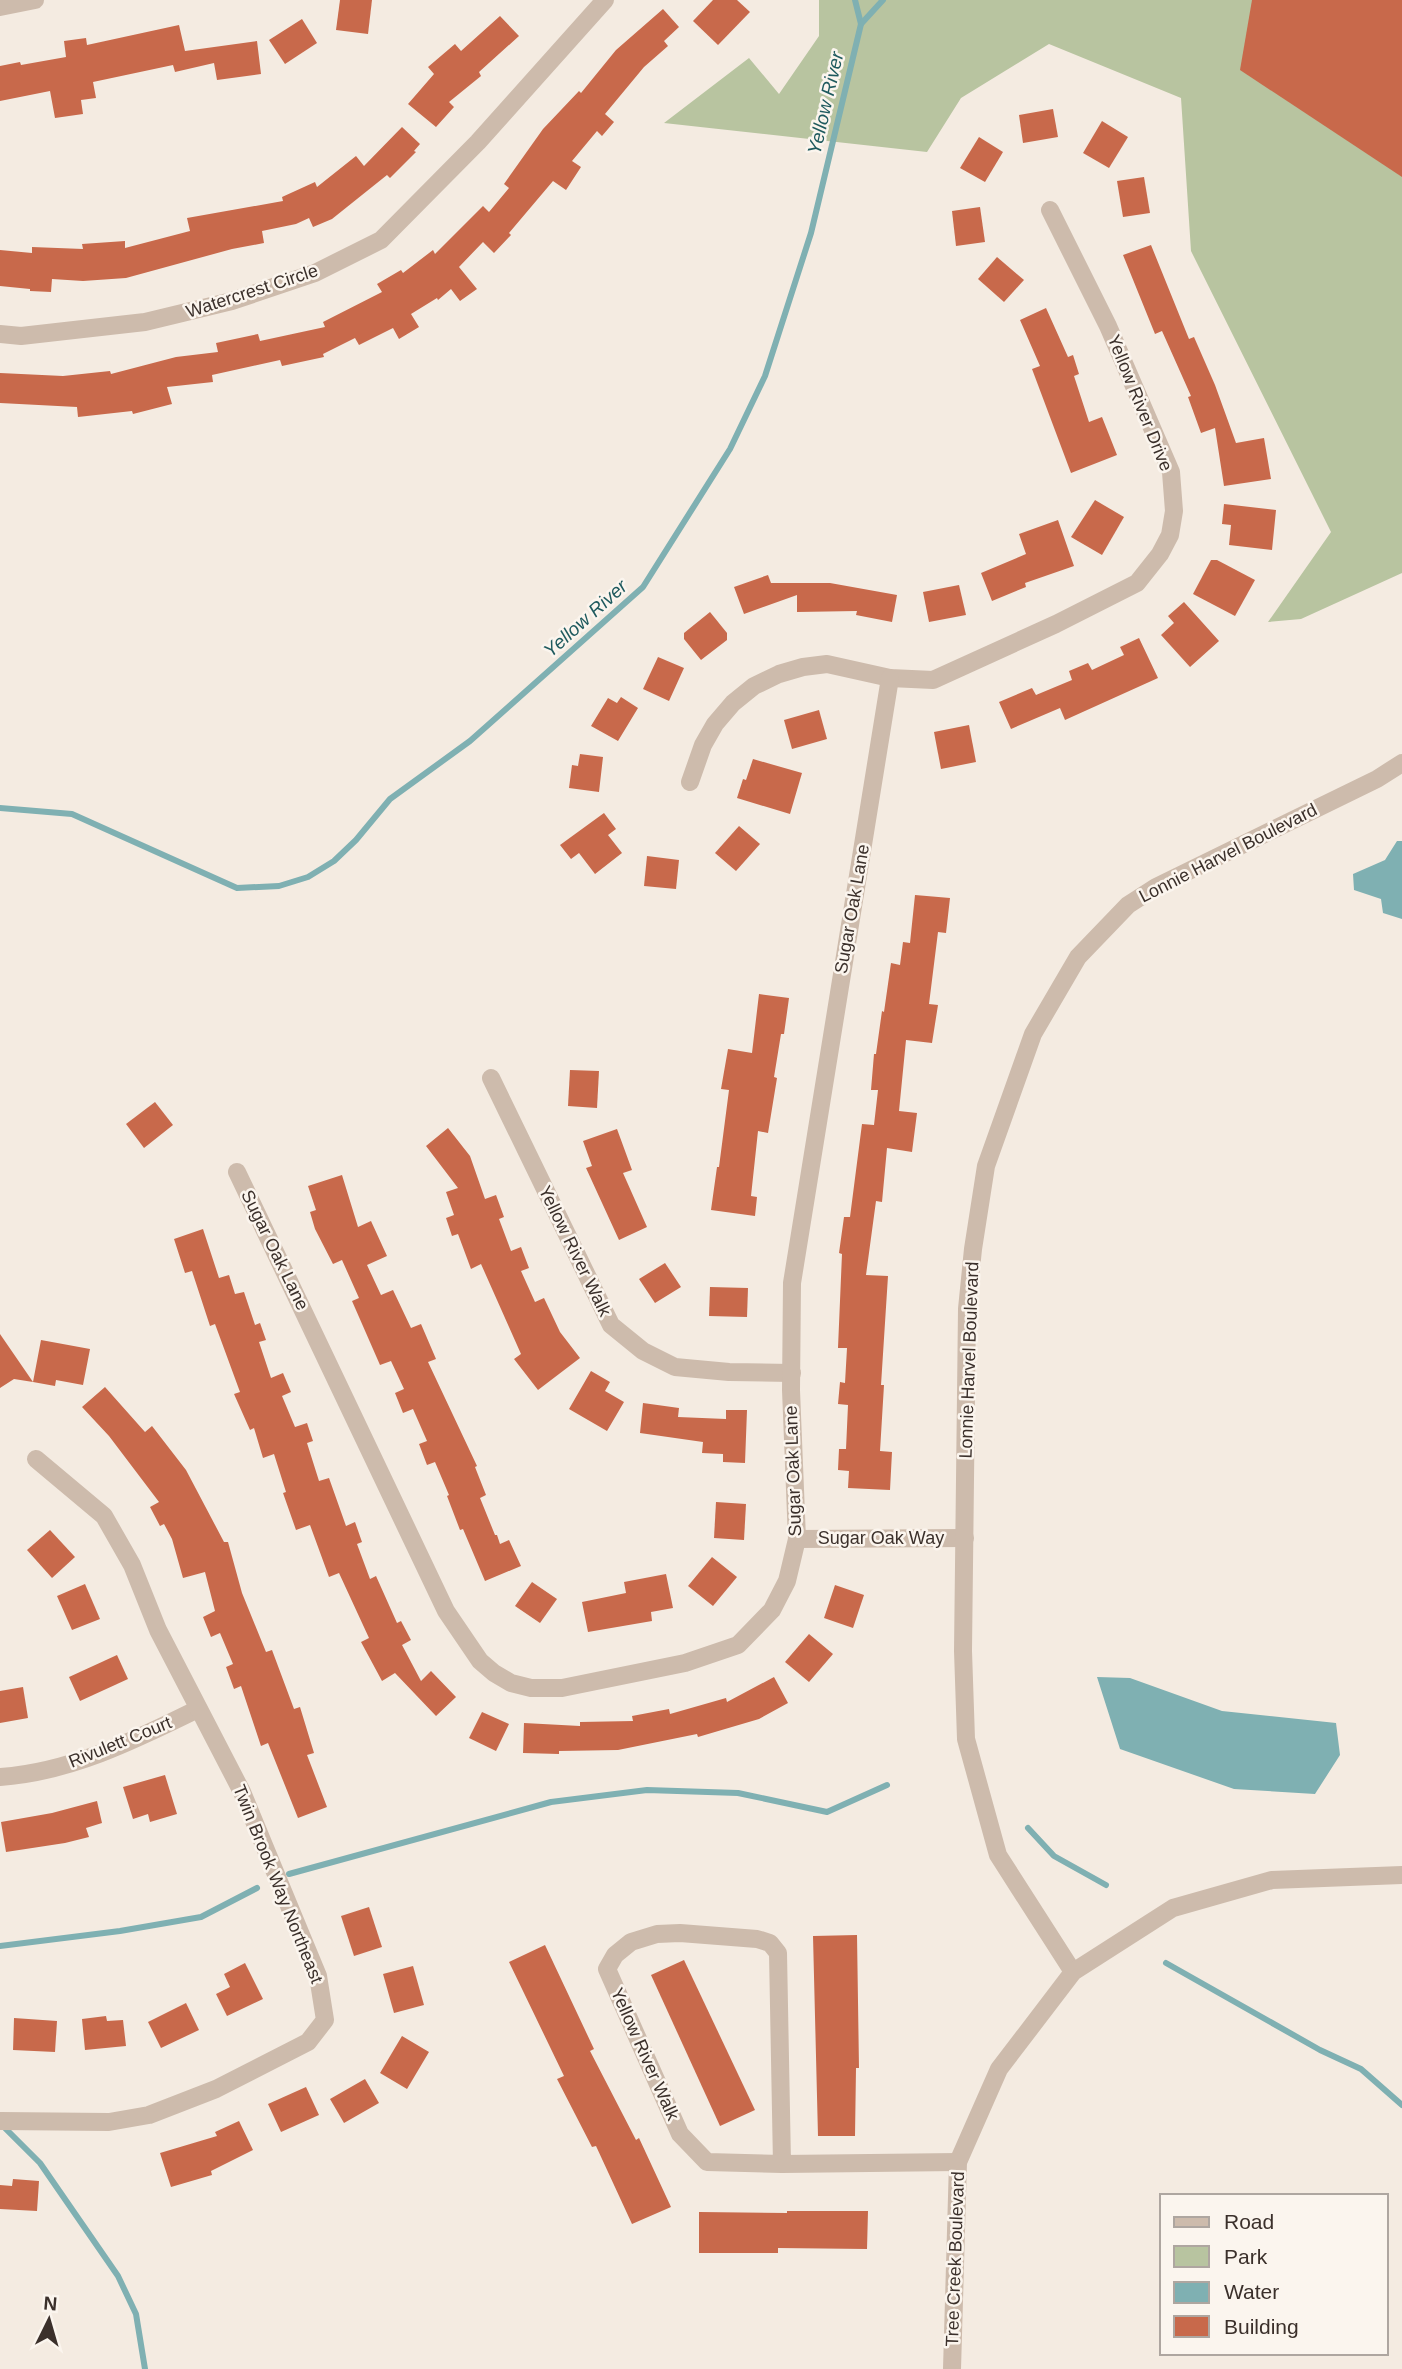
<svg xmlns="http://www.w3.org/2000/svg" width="1402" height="2369" viewBox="0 0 1402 2369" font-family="Helvetica,sans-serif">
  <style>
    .green { fill: #b8c4a0 }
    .water { fill: #7fb0b2 }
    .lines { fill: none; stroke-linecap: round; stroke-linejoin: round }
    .stream { stroke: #7fb0b2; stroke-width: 6 }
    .building { fill: #c8694b }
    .minor { stroke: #cdbbac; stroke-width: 18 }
    .labels { text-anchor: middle; stroke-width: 5; stroke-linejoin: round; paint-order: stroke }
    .street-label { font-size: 18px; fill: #3b302b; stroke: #fbf5ee }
    .water-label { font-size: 19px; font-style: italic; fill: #1f5a5e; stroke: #fbf5ee }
  </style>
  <rect width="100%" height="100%" fill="#f4ebe1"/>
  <polygon class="green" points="819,0 1402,0 1402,573 1301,619 1268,622 1331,532 1191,251 1181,98 1049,44 961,98 927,152 664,123 749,58 779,94 819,36"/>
  <g class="water">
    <polygon points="1397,841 1402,841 1402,919 1383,913 1381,899 1354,890 1353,874 1385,860"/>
    <polygon points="1097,1677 1130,1678 1222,1711 1336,1723 1340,1755 1315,1794 1234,1789 1120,1749"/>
  </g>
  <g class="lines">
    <g class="stream">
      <polyline points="855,0 861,24"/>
      <polyline points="0,808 72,814 237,888 279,886 308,877 334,861 356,840 390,799 470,741 643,587 730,449 765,376 811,233 861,24 883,0"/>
      <polyline points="1028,1828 1054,1856 1106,1885"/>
      <polyline points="289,1874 551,1802 647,1790 738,1793 827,1812 887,1785"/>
      <polyline points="0,1946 120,1931 201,1917 257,1888"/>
      <polyline points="1166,1963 1320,2050 1361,2069 1402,2105"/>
      <polyline points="2,2125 40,2163 118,2276 136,2314 145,2369"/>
    </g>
  </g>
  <g class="building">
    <polygon points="340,0 372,0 368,34 336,30"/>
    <polygon points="713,0 737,0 750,12 718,45 693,21"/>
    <polygon points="1252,0 1402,0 1402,177 1240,70"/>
    <polygon points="663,9 679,27 664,41 668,46 644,67 605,114 614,122 602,136 597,131 572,161 581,167 566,190 553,181 509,233 511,235 494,253 483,242 459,267 477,289 460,301 451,289 438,300 437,298 411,314 419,327 399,339 393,328 359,345 355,338 323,354 324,357 282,366 280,360 212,375 213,382 167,387 172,404 133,414 132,411 78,417 77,407 0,403 0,373 63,376 110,371 111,374 176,357 218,352 216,343 258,334 260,341 325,327 323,322 382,292 377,284 401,270 403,273 433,250 435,254 483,206 489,212 509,188 504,184 543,129 579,91 581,93 616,50"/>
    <polygon points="500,16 519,36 479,72 481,76 449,102 454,107 436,127 408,104 434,74 428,67 455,44 461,51"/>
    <polygon points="302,19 317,43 285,64 269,40"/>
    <polygon points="179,25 185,51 257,41 261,74 217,80 214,63 175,72 173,65 93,82 96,98 81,100 83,114 55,118 50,91 0,101 0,66 20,62 21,65 66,57 64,41 86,38 87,45"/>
    <polygon points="1053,109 1058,137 1023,143 1019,115"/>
    <polygon points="1102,121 1128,137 1109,168 1083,153"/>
    <polygon points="402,127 420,144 414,151 416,152 390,178 387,175 332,219 313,227 309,218 296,224 262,231 264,243 232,249 126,278 83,281 52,279 51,292 30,291 30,289 0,286 0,250 32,253 32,247 83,249 82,244 125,241 125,248 190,231 187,218 283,201 282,197 315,182 317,187 356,156 364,166"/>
    <polygon points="979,137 1003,152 985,182 960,168"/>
    <polygon points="1144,177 1150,213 1123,217 1117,181"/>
    <polygon points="980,207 985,242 956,246 952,211"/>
    <polygon points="1151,245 1189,339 1194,337 1215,385 1236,443 1264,438 1271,479 1224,486 1215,428 1201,433 1188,397 1191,396 1162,331 1155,334 1123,255"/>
    <polygon points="997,257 1024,280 1004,302 978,279"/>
    <polygon points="1046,308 1068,357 1073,355 1079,374 1074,376 1089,422 1102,417 1117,455 1071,473 1032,369 1040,366 1020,320"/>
    <polygon points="1095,500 1124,517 1102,555 1071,537"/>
    <polygon points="1224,504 1276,510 1272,550 1229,545 1231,525 1222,524"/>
    <polygon points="1058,520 1074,566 1025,583 1026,587 992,601 981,573 1026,554 1019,534"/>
    <polygon points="1211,560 1217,560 1255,580 1235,616 1193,594"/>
    <polygon points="768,575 771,583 830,583 897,595 892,622 856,615 857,611 797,612 797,595 744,614 734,587"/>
    <polygon points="959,585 966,615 929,622 923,592"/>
    <polygon points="1184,602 1219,641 1190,667 1161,635 1174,623 1168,616"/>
    <polygon points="710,612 727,633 727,640 701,660 684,639 684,633"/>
    <polygon points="1139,638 1158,678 1065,720 1060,708 1011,729 999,702 1032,688 1036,695 1072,680 1069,671 1088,663 1092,670 1124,655 1120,647"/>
    <polygon points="658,657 684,668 669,701 643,689"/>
    <polygon points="621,697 638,708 618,741 591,726 608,698 617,703"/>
    <polygon points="819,710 827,739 792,749 784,720"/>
    <polygon points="969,725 976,762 941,769 934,732"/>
    <polygon points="580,754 603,757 599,792 569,788 572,765 578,766"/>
    <polygon points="753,759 802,773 790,814 737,798 743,779 746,780"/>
    <polygon points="604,813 616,829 608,835 622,853 595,874 579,853 571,859 560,845"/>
    <polygon points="739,826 760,844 736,871 715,853"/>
    <polygon points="647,856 679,860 676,889 644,886"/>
    <polygon points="915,895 950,898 946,933 938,932 929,1004 938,1005 932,1043 906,1040 899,1111 917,1113 912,1152 887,1148 882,1202 876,1201 866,1275 888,1276 881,1385 884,1385 880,1451 892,1452 890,1490 848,1488 849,1471 838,1470 839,1449 846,1449 848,1405 838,1404 840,1382 845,1383 847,1348 838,1348 842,1254 839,1253 844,1217 850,1217 862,1124 874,1125 878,1090 871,1090 874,1054 876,1054 882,1011 884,1012 891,963 900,965 903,942 910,943"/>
    <polygon points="759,994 789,998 784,1034 781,1034 774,1077 777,1078 768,1133 758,1131 751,1196 757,1197 755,1216 711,1210 717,1167 719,1167 729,1090 721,1089 728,1049 752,1053"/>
    <polygon points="570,1070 599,1071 597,1108 568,1106"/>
    <polygon points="155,1102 173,1125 144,1148 126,1124"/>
    <polygon points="448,1128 470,1156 485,1199 496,1195 504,1217 499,1219 511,1251 521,1247 529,1268 521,1271 535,1302 544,1298 560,1332 580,1358 538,1390 514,1359 521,1354 481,1264 471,1269 458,1234 452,1236 446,1218 454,1215 446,1192 458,1188 426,1146"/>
    <polygon points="617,1129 632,1170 623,1173 647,1227 619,1240 586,1168 592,1166 583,1141"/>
    <polygon points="342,1175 358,1227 371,1221 387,1256 367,1265 381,1295 393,1290 411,1328 421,1324 436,1359 428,1362 477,1466 475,1467 486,1495 480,1498 495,1535 497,1535 500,1544 509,1540 521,1566 485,1581 463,1529 460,1530 447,1496 449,1495 435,1462 427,1465 419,1444 427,1441 413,1409 403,1413 395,1393 404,1389 391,1361 380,1365 352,1301 359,1298 342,1260 333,1264 315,1229 310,1212 316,1210 308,1186"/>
    <polygon points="203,1229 219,1278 229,1275 235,1294 244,1292 255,1325 260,1323 266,1340 259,1342 271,1378 283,1373 291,1392 282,1396 295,1427 307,1423 313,1441 307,1443 319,1481 329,1478 346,1526 355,1522 362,1542 357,1544 370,1579 376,1576 397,1623 401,1621 411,1640 402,1645 421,1681 431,1671 456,1697 436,1716 395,1673 382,1681 361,1642 369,1638 339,1573 329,1577 310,1525 296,1530 283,1493 286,1492 274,1454 263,1458 254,1428 250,1430 234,1394 240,1392 215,1324 210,1326 192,1271 185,1273 174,1239"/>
    <polygon points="665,1263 681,1287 655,1303 639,1279"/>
    <polygon points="710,1287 748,1288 747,1317 709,1316"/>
    <polygon points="0,1334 33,1382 14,1379 0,1388"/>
    <polygon points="41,1340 90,1349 83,1385 56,1380 55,1386 33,1382"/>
    <polygon points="591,1371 610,1382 605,1391 624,1402 607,1431 569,1409"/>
    <polygon points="105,1387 145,1432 152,1426 186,1470 224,1542 228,1542 242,1593 266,1652 272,1650 294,1709 300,1707 314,1753 307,1755 327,1807 298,1818 268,1743 261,1746 241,1686 234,1689 226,1667 233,1664 220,1633 211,1637 203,1617 215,1611 205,1572 183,1578 172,1539 164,1524 160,1526 150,1507 159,1502 109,1436 82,1407"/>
    <polygon points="643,1403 679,1408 678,1417 726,1419 726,1410 747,1410 745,1463 723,1462 723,1454 702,1453 703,1442 640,1433"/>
    <polygon points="716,1502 746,1504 744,1540 714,1538"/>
    <polygon points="50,1530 75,1557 52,1578 27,1550"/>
    <polygon points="712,1557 737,1577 713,1606 688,1586"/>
    <polygon points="666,1574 673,1608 651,1612 652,1621 588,1632 582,1602 626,1593 624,1582"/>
    <polygon points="532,1582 557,1599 540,1623 515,1606"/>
    <polygon points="85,1584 100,1619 72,1630 57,1596"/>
    <polygon points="835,1585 864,1595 853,1628 824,1618"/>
    <polygon points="809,1634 833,1654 809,1682 785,1662"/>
    <polygon points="117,1655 128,1679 80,1701 69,1677"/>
    <polygon points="774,1677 788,1703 759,1719 698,1737 697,1734 618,1750 559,1751 559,1754 523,1753 524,1723 580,1726 580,1722 633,1721 632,1716 669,1709 670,1714 726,1698 727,1702"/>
    <polygon points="23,1687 28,1718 0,1723 0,1691"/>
    <polygon points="482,1712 509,1724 496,1751 469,1738"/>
    <polygon points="165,1775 177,1814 150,1822 148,1814 133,1819 123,1787"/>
    <polygon points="97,1801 102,1823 86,1828 89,1837 65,1843 6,1852 1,1822 52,1813"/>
    <polygon points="369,1907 382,1947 354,1956 341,1916"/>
    <polygon points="857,1935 859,2068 856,2068 855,2136 818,2136 813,1936"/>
    <polygon points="545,1945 594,2049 590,2051 636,2140 639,2138 671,2207 632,2224 596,2146 592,2147 557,2079 564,2076 509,1962"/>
    <polygon points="684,1960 755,2110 720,2126 651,1975"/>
    <polygon points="245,1963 263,1999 227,2016 216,1994 230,1987 224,1974"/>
    <polygon points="413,1966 424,2005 394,2013 383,1974"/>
    <polygon points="186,2003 199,2030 161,2048 148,2022"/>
    <polygon points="106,2016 107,2021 123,2020 126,2046 85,2050 82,2019"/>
    <polygon points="14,2018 57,2021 55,2052 13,2050"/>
    <polygon points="402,2036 429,2052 407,2089 380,2073"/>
    <polygon points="365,2079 379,2103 344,2123 330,2099"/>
    <polygon points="306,2087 319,2115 281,2132 268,2104"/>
    <polygon points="239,2121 253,2150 211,2171 212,2175 171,2187 160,2153 217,2136 215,2132"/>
    <polygon points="13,2179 39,2181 37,2211 0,2209 0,2185 12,2186"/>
    <polygon points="787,2211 868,2211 867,2249 778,2248 778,2253 699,2253 699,2212 787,2213"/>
  </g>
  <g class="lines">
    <g class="minor">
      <polyline points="0,7 35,0"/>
      <polyline points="0,334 21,336 145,322 232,301 315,273 381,240 478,142 605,0"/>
      <polyline points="690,782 703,745 715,724 733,703 754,686 779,674 803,667 827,664 890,678 933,680 1056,624 1137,583 1160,554 1170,535 1174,511 1171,472 1108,326 1050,210"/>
      <polyline points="491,1078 611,1325 643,1351 675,1367 729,1372 792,1373"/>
      <polyline points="237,1172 446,1611 480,1661 494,1673 511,1683 531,1688 562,1688 685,1663 738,1645 772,1610 787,1581 797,1539 791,1390 792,1283 890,678"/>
      <polyline points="797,1539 965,1538"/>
      <path d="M 0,1777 C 71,1772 135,1740 198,1709"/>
      <polyline points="1073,1972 998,1855 966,1739 963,1651 967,1309 973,1249 986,1166 1033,1034 1078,957 1128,905 1156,887 1377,779 1402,763"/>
      <polyline points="0,2121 109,2122 149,2115 216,2089 308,2042 325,2020 318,1976 242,1792 158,1630 132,1565 104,1516 36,1459"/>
      <polyline points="782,2164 778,1953 770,1943 757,1939 680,1933 657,1934 631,1942 615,1955 607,1969 680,2134 707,2162 782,2164 958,2162"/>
      <polyline points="952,2369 958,2162 999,2069 1073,1972 1173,1908 1272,1880 1402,1875"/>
    </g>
  </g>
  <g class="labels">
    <g class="street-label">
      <text transform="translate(252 291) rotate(-18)" y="6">Watercrest Circle</text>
      <text transform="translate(1140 403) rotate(68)" y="6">Yellow River Drive</text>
      <text transform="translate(1228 853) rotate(-27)" y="6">Lonnie Harvel Boulevard</text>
      <text transform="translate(852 909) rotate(-80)" y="6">Sugar Oak Lane</text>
      <text transform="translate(275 1250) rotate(64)" y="6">Sugar Oak Lane</text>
      <text transform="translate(575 1251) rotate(64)" y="6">Yellow River Walk</text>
      <text transform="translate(969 1360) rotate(-88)" y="6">Lonnie Harvel Boulevard</text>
      <text transform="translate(793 1471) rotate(-92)" y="6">Sugar Oak Lane</text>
      <text x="881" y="1544">Sugar Oak Way</text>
      <text transform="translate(120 1742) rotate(-22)" y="6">Rivulett Court</text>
      <text transform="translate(278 1884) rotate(68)" y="6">Twin Brook Way Northeast</text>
      <text transform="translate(645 2054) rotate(66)" y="6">Yellow River Walk</text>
      <text transform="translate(955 2259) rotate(-88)" y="6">Tree Creek Boulevard</text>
    </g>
    <g class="water-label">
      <text transform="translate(825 103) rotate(-77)" y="7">Yellow River</text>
      <text transform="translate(585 618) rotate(-42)" y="7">Yellow River</text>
    </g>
  </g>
  <rect x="1160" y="2194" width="228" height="161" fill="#fbf5ee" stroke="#aea6a0" stroke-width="2"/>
  <rect x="1174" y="2217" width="35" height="10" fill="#cdbbac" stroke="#aea6a0" stroke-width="2"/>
  <text x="1224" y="2229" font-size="21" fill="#3b302b">Road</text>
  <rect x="1174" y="2246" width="35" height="21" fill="#b8c4a0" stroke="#aea6a0" stroke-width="2"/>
  <text x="1224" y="2264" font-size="21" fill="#3b302b">Park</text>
  <rect x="1174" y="2282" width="35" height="21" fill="#7fb0b2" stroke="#aea6a0" stroke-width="2"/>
  <text x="1224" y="2299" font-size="21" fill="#3b302b">Water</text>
  <rect x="1174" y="2316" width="35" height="21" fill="#c8694b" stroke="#aea6a0" stroke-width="2"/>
  <text x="1224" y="2334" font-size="21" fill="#3b302b">Building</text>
  <g transform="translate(49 2320) rotate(5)" stroke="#fbf5ee" stroke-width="5" paint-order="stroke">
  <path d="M0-5L12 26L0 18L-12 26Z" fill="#3b302b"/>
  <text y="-10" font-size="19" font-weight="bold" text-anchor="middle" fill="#3b302b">N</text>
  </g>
</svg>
